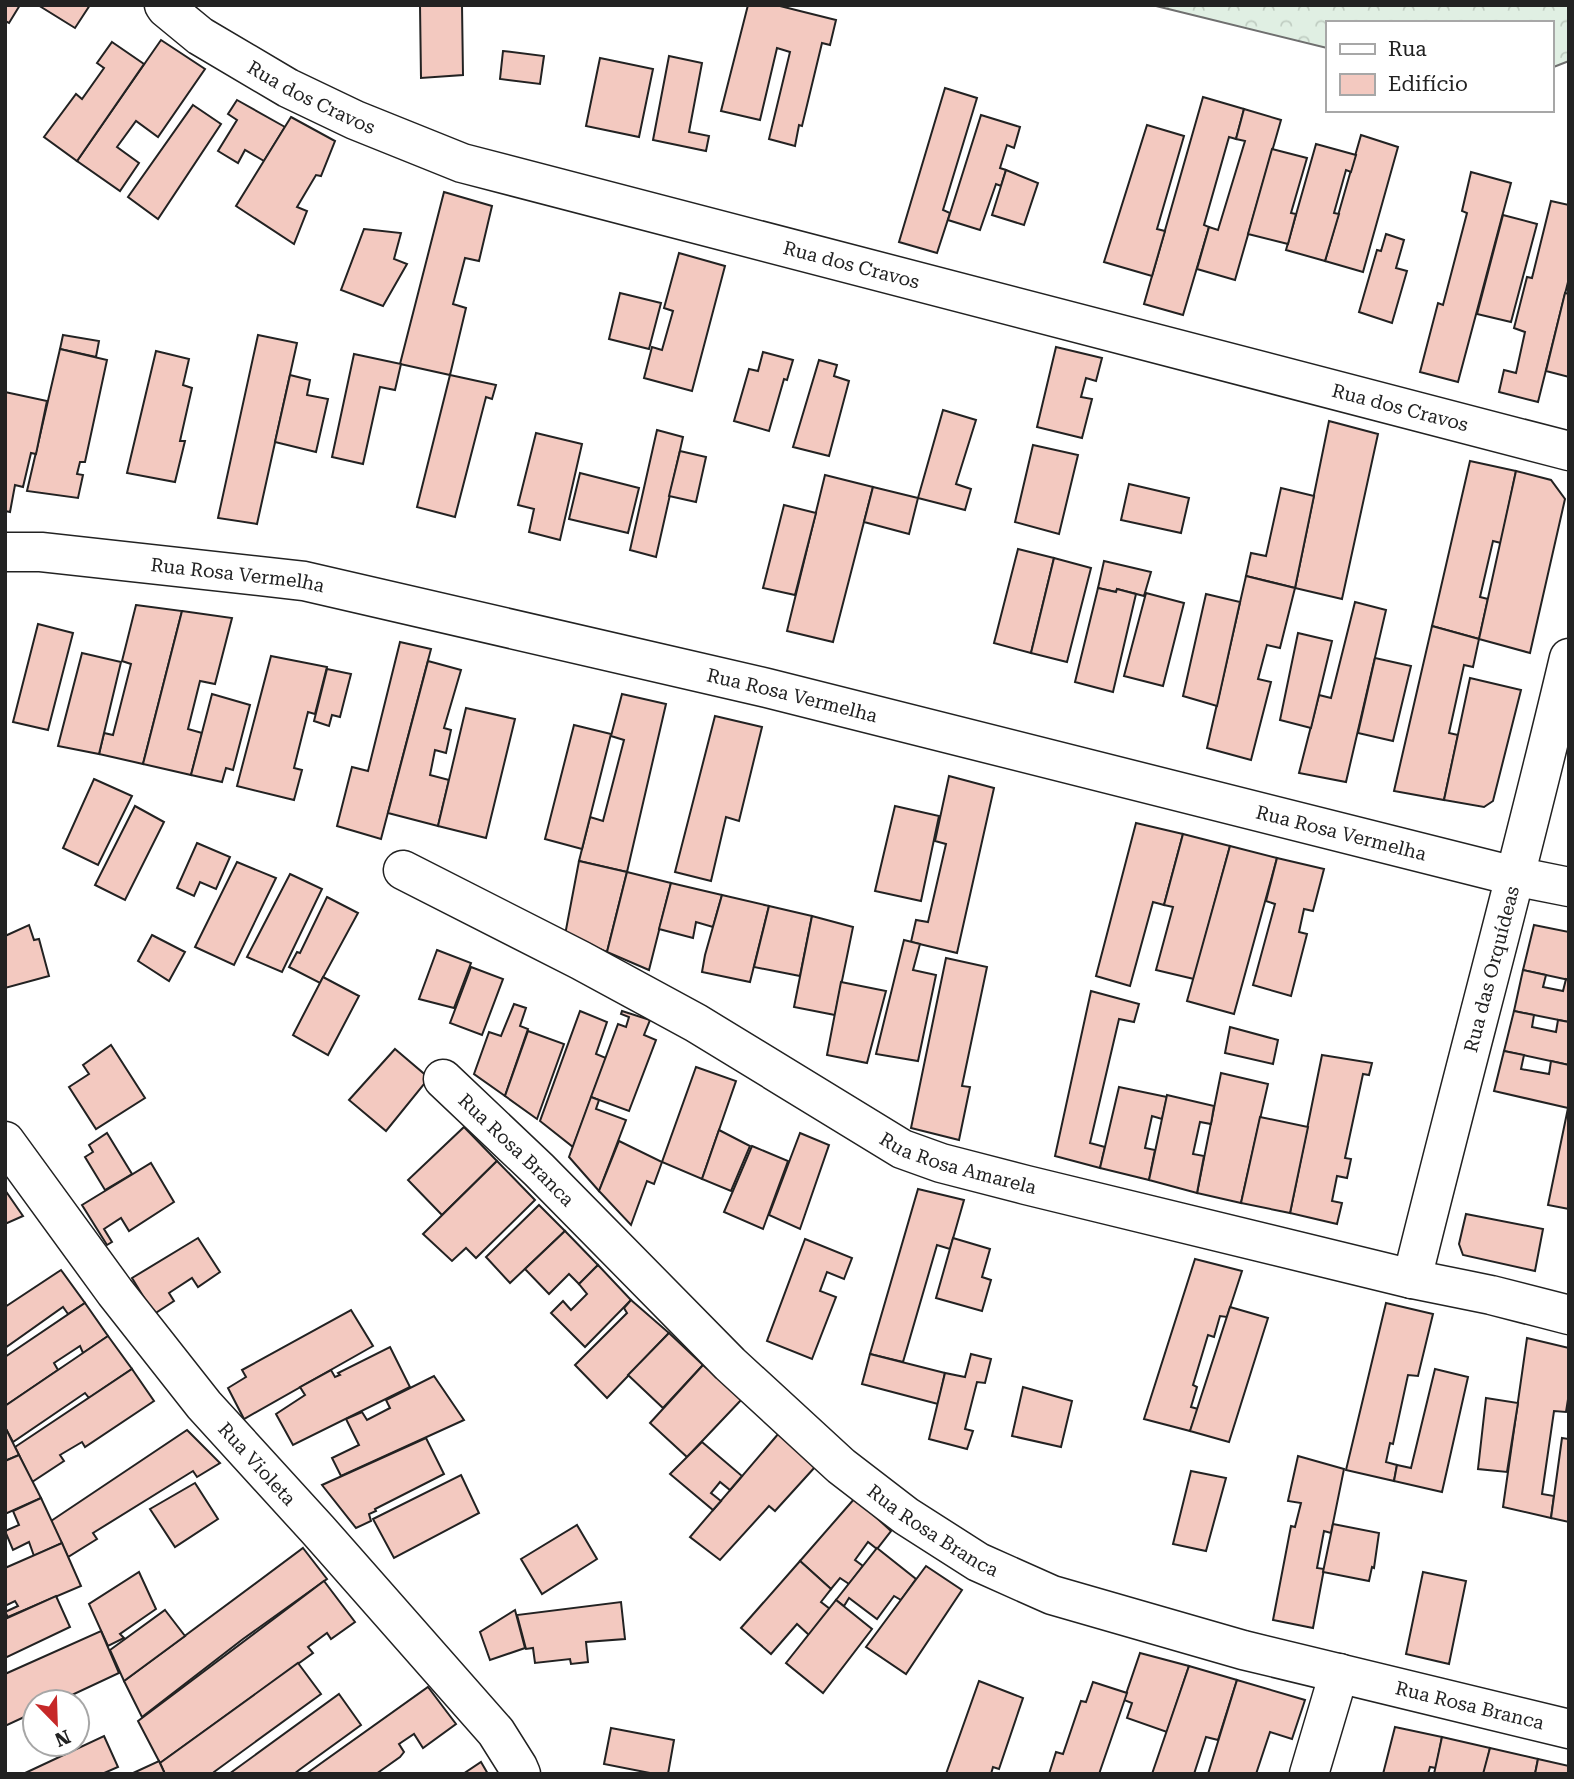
<svg xmlns="http://www.w3.org/2000/svg" width="1574" height="1779" viewBox="0 0 1574 1779" font-family="'Roboto Serif',serif">
  <style>
    .forest { fill: url(#forest-crowns); stroke: #6f6f6f; stroke-width: 2 }
    .building { fill: #f3c9c0; stroke: #222; stroke-width: 2 }
    .lines { fill: none; stroke-linecap: round; stroke-linejoin: round }
    .street-casing { stroke: #222; stroke-width: 41 }
    .street { stroke: #fff; stroke-width: 38 }
    .labels { text-anchor: middle; stroke-width: 5; stroke-linejoin: round; paint-order: stroke }
    .street-label { font-size: 19px; fill: #222; stroke: #fff }
  </style>
  <defs>
    <pattern id="forest-crowns" width="20" height="18" patternUnits="userSpaceOnUse" patternTransform="scale(1.75)"><rect width="20" height="18" fill="#e0efe3"/><path d="M2 6a3 3 0 1 1 6 0M12 15a3 3 0 1 1 6 0" fill="none" stroke="#c0cdc2"/></pattern>
  </defs>
  <rect width="100%" height="100%" fill="#fff"/>
  <polygon class="forest" points="1152,5 1569,5 1569,61 1551,68 1551,23 1327,23 1327,48"/>
  <g class="building">
    <polygon points="5,5 20,5 9,23 5,21"/>
    <polygon points="38,5 90,5 75,28"/>
    <polygon points="420,5 462,5 463,75 421,78"/>
    <polygon points="748,5 776,5 836,20 830,45 822,43 802,126 799,125 795,146 769,139 790,52 777,48 760,120 721,111"/>
    <polygon points="161,40 205,69 158,137 136,121 117,147 139,163 120,191 77,161"/>
    <polygon points="112,42 144,64 77,161 44,137 76,94 82,99 104,68 97,63"/>
    <polygon points="503,51 544,56 540,84 500,79"/>
    <polygon points="669,56 702,63 689,132 709,136 706,151 653,140"/>
    <polygon points="600,58 653,69 639,137 586,126"/>
    <polygon points="945,88 977,98 943,210 950,213 937,253 899,242"/>
    <polygon points="1203,97 1244,109 1236,139 1229,137 1204,225 1209,227 1183,315 1144,304"/>
    <polygon points="237,100 285,127 264,161 245,150 238,163 218,151 237,120 228,114"/>
    <polygon points="193,105 221,124 158,219 128,197"/>
    <polygon points="1244,109 1281,120 1235,280 1197,269 1209,227 1218,230 1245,141 1236,139"/>
    <polygon points="981,115 1020,127 1014,148 1007,145 1000,168 1006,170 1001,186 996,184 980,230 948,220"/>
    <polygon points="291,117 335,141 321,176 316,175 297,207 307,211 294,244 236,206"/>
    <polygon points="1147,125 1184,136 1157,229 1165,231 1152,276 1104,262"/>
    <polygon points="1361,135 1398,147 1363,272 1325,261"/>
    <polygon points="1316,144 1356,155 1351,172 1346,170 1334,213 1339,214 1325,261 1286,250"/>
    <polygon points="1272,149 1307,158 1291,213 1296,214 1288,244 1248,234"/>
    <polygon points="1006,170 1038,183 1024,225 992,215"/>
    <polygon points="1471,172 1511,183 1458,382 1420,372 1438,303 1443,305 1467,213 1462,211"/>
    <polygon points="444,192 492,206 479,261 465,258 453,304 466,308 450,375 400,364"/>
    <polygon points="1551,201 1569,205 1569,278 1538,402 1499,392 1504,370 1516,373 1525,332 1514,328 1527,277 1532,278"/>
    <polygon points="1503,215 1537,224 1511,322 1477,314"/>
    <polygon points="364,229 401,233 394,259 407,264 383,306 341,290"/>
    <polygon points="1386,234 1404,240 1396,268 1407,271 1392,323 1359,312 1377,250 1381,251"/>
    <polygon points="679,253 725,266 692,391 644,378 652,347 662,350 673,311 664,308"/>
    <polygon points="620,293 661,303 649,349 609,339"/>
    <polygon points="1565,293 1569,294 1569,377 1546,371"/>
    <polygon points="63,335 99,341 96,357 60,349"/>
    <polygon points="258,335 297,343 257,524 218,518"/>
    <polygon points="1056,347 1102,358 1096,381 1086,378 1081,397 1092,399 1082,438 1037,427"/>
    <polygon points="60,349 107,360 85,462 80,462 77,474 83,475 78,498 27,491"/>
    <polygon points="156,351 189,359 183,385 192,388 180,441 185,441 175,482 127,473"/>
    <polygon points="763,352 793,360 787,380 784,379 769,431 734,421 749,369 758,371"/>
    <polygon points="354,354 401,364 395,390 380,387 363,464 332,457"/>
    <polygon points="819,360 837,365 834,376 849,381 829,456 793,447"/>
    <polygon points="290,375 310,380 307,395 328,399 316,452 275,442"/>
    <polygon points="450,375 496,385 492,399 486,397 455,517 417,507"/>
    <polygon points="5,392 47,401 36,454 31,453 23,487 15,485 10,512 5,511"/>
    <polygon points="943,410 976,420 956,484 971,489 965,510 918,498"/>
    <polygon points="1329,421 1378,434 1342,599 1295,588"/>
    <polygon points="657,430 683,437 656,557 630,550"/>
    <polygon points="536,433 582,444 560,540 529,532 534,509 518,505"/>
    <polygon points="1033,445 1078,455 1059,534 1015,522"/>
    <polygon points="680,451 706,457 696,502 669,496"/>
    <polygon points="1470,461 1516,471 1501,543 1493,541 1480,597 1488,599 1479,639 1432,626"/>
    <polygon points="1516,471 1551,480 1565,499 1530,653 1479,639"/>
    <polygon points="580,473 639,488 628,533 569,519"/>
    <polygon points="825,475 873,487 833,642 787,631"/>
    <polygon points="1129,484 1189,498 1181,533 1121,520"/>
    <polygon points="873,487 918,498 909,534 864,522"/>
    <polygon points="1281,488 1314,496 1295,588 1246,576 1251,553 1266,556"/>
    <polygon points="784,505 816,513 795,595 763,588"/>
    <polygon points="1018,549 1054,558 1031,653 994,643"/>
    <polygon points="1054,558 1091,568 1067,662 1031,653"/>
    <polygon points="1104,561 1151,572 1144,596 1117,589 1116,592 1098,588"/>
    <polygon points="1246,576 1295,588 1280,648 1267,645 1258,679 1271,682 1251,760 1207,748"/>
    <polygon points="1098,588 1116,592 1117,589 1136,594 1113,692 1075,682"/>
    <polygon points="1146,593 1184,603 1163,686 1124,676"/>
    <polygon points="1206,594 1240,602 1217,706 1183,696"/>
    <polygon points="1355,602 1386,610 1346,782 1299,773 1319,695 1331,698"/>
    <polygon points="136,605 182,611 143,764 99,754 104,733 113,735 131,664 122,661"/>
    <polygon points="182,611 232,618 215,684 200,681 188,729 202,733 191,775 143,764"/>
    <polygon points="38,624 73,633 48,730 13,722"/>
    <polygon points="1432,626 1479,639 1473,667 1464,665 1449,733 1458,735 1444,800 1394,791"/>
    <polygon points="1298,633 1332,641 1311,728 1280,720"/>
    <polygon points="400,642 431,649 381,839 337,826 352,767 368,771"/>
    <polygon points="82,653 121,662 99,754 58,746"/>
    <polygon points="271,656 327,667 315,714 308,712 294,768 302,770 294,800 237,786"/>
    <polygon points="1375,658 1411,666 1393,741 1358,733"/>
    <polygon points="428,661 461,670 444,728 451,730 446,753 435,750 430,775 449,780 438,826 388,813"/>
    <polygon points="327,669 351,674 340,717 332,715 329,726 314,721"/>
    <polygon points="1470,678 1521,690 1493,801 1484,807 1444,800"/>
    <polygon points="212,694 250,705 233,770 226,768 222,782 191,775"/>
    <polygon points="622,694 666,704 627,872 579,861 590,817 603,821 624,740 611,736"/>
    <polygon points="466,708 515,719 486,838 438,826"/>
    <polygon points="715,716 762,727 739,821 726,817 711,881 675,872"/>
    <polygon points="574,725 611,734 582,849 545,839"/>
    <polygon points="949,776 994,788 957,953 911,942 916,920 928,922 946,844 935,841"/>
    <polygon points="94,779 132,796 98,865 63,848"/>
    <polygon points="135,806 164,822 125,900 95,885"/>
    <polygon points="895,806 939,816 921,901 875,891"/>
    <polygon points="1136,823 1183,834 1164,905 1153,902 1130,986 1096,976"/>
    <polygon points="1183,834 1230,846 1194,979 1156,970 1173,907 1164,905"/>
    <polygon points="197,843 230,857 216,889 200,882 194,896 177,888"/>
    <polygon points="1230,846 1277,858 1234,1014 1187,1001"/>
    <polygon points="1277,858 1324,869 1313,911 1304,909 1299,932 1307,934 1291,996 1253,985 1275,904 1266,901"/>
    <polygon points="579,861 627,872 607,952 565,935"/>
    <polygon points="237,862 276,878 234,965 195,947"/>
    <polygon points="627,872 671,883 649,970 607,952"/>
    <polygon points="290,874 322,889 282,972 247,957"/>
    <polygon points="671,883 722,895 713,927 696,922 693,938 659,929"/>
    <polygon points="722,895 769,906 750,982 702,972 705,955"/>
    <polygon points="327,897 358,913 320,983 289,967 297,952 300,953"/>
    <polygon points="769,906 812,916 800,976 754,967"/>
    <polygon points="812,916 853,927 835,1015 794,1007"/>
    <polygon points="29,925 34,940 39,939 49,976 5,988 5,936"/>
    <polygon points="1534,925 1569,932 1569,980 1523,970"/>
    <polygon points="152,935 185,952 169,981 138,961"/>
    <polygon points="904,940 920,944 913,970 936,975 918,1061 876,1054"/>
    <polygon points="437,950 471,963 454,1008 419,999"/>
    <polygon points="946,958 987,967 962,1086 970,1087 959,1140 911,1128"/>
    <polygon points="471,967 503,979 482,1035 450,1023"/>
    <polygon points="1523,970 1546,975 1543,987 1563,991 1566,979 1569,980 1569,1022 1514,1011"/>
    <polygon points="323,977 359,996 328,1055 293,1035"/>
    <polygon points="841,982 886,991 867,1063 827,1055"/>
    <polygon points="1091,991 1139,1004 1134,1022 1119,1019 1090,1143 1105,1147 1100,1168 1055,1156"/>
    <polygon points="514,1004 526,1008 520,1026 528,1029 505,1096 474,1074 489,1032 501,1036"/>
    <polygon points="580,1011 607,1022 596,1054 606,1058 573,1147 540,1121"/>
    <polygon points="622,1011 650,1020 644,1035 656,1040 629,1111 591,1097 618,1024 626,1027 629,1017 621,1014"/>
    <polygon points="1514,1011 1534,1015 1532,1027 1556,1032 1558,1020 1569,1022 1569,1065 1504,1051"/>
    <polygon points="1230,1027 1278,1040 1273,1064 1225,1053"/>
    <polygon points="528,1031 564,1044 537,1119 505,1096"/>
    <polygon points="111,1045 145,1098 96,1129 69,1087 89,1074 83,1065"/>
    <polygon points="395,1049 429,1078 386,1131 349,1100"/>
    <polygon points="1504,1051 1524,1055 1521,1069 1549,1074 1551,1061 1569,1065 1568,1108 1494,1091"/>
    <polygon points="1322,1055 1372,1063 1369,1075 1363,1074 1345,1158 1351,1159 1347,1178 1337,1176 1332,1201 1342,1203 1337,1224 1290,1213"/>
    <polygon points="696,1067 736,1081 702,1179 662,1162"/>
    <polygon points="1221,1073 1268,1084 1241,1203 1197,1193"/>
    <polygon points="1119,1087 1167,1097 1162,1119 1152,1116 1145,1148 1155,1150 1149,1180 1100,1168"/>
    <polygon points="1167,1095 1214,1106 1211,1124 1200,1122 1193,1154 1204,1156 1197,1193 1149,1180"/>
    <polygon points="591,1097 599,1100 596,1109 626,1120 599,1191 569,1157"/>
    <polygon points="1568,1108 1569,1108 1569,1209 1548,1205"/>
    <polygon points="1260,1117 1308,1127 1290,1213 1241,1203"/>
    <polygon points="464,1127 497,1161 442,1215 408,1180"/>
    <polygon points="719,1130 750,1146 731,1191 702,1179"/>
    <polygon points="107,1133 132,1174 105,1190 85,1157 93,1152 89,1145"/>
    <polygon points="800,1133 829,1145 800,1229 769,1215"/>
    <polygon points="619,1141 662,1162 654,1184 647,1181 631,1225 599,1191"/>
    <polygon points="752,1146 788,1161 763,1229 724,1212"/>
    <polygon points="497,1161 535,1200 476,1258 466,1248 452,1261 423,1234"/>
    <polygon points="151,1163 174,1202 129,1231 121,1218 104,1229 112,1242 107,1245 82,1205"/>
    <polygon points="918,1189 964,1200 950,1249 937,1245 903,1362 870,1354"/>
    <polygon points="5,1190 23,1216 5,1224"/>
    <polygon points="539,1205 565,1231 510,1283 486,1257"/>
    <polygon points="1466,1214 1543,1229 1535,1271 1463,1255 1459,1244"/>
    <polygon points="565,1231 598,1265 579,1284 569,1274 549,1294 525,1269"/>
    <polygon points="198,1238 220,1272 198,1287 192,1278 169,1293 174,1301 154,1314 132,1278"/>
    <polygon points="953,1238 990,1249 982,1277 991,1280 982,1311 936,1298"/>
    <polygon points="805,1239 852,1258 844,1279 827,1272 820,1291 836,1297 812,1359 767,1341"/>
    <polygon points="1195,1259 1242,1271 1227,1317 1220,1316 1214,1337 1208,1335 1193,1385 1197,1387 1191,1407 1198,1409 1190,1431 1144,1419"/>
    <polygon points="598,1265 631,1300 585,1347 551,1313 563,1301 571,1310 587,1294 579,1284"/>
    <polygon points="61,1270 85,1303 68,1314 63,1307 5,1348 5,1307"/>
    <polygon points="631,1300 669,1333 607,1398 575,1365 627,1313 624,1308"/>
    <polygon points="85,1303 108,1336 83,1353 80,1346 54,1363 58,1370 5,1406 5,1357"/>
    <polygon points="1386,1303 1433,1314 1418,1376 1408,1375 1393,1444 1390,1443 1386,1462 1397,1465 1394,1481 1346,1470"/>
    <polygon points="1230,1307 1268,1318 1229,1442 1190,1431"/>
    <polygon points="351,1310 373,1346 244,1419 228,1388 246,1377 242,1370"/>
    <polygon points="669,1333 703,1365 663,1408 628,1375"/>
    <polygon points="108,1336 132,1369 89,1398 85,1393 13,1442 5,1427 5,1406"/>
    <polygon points="1527,1338 1569,1348 1569,1393 1566,1412 1554,1411 1542,1494 1554,1496 1551,1518 1503,1507"/>
    <polygon points="390,1347 410,1387 293,1445 276,1414 305,1395 300,1387 331,1370 335,1377 340,1375 338,1373"/>
    <polygon points="870,1354 945,1373 938,1404 862,1384"/>
    <polygon points="971,1354 991,1359 985,1383 977,1382 965,1429 973,1431 967,1449 929,1439 945,1373 965,1377"/>
    <polygon points="703,1365 742,1399 687,1457 650,1423"/>
    <polygon points="132,1369 154,1401 85,1447 82,1442 60,1455 64,1461 32,1482 15,1447"/>
    <polygon points="1435,1369 1468,1377 1442,1492 1394,1481 1397,1465 1411,1468"/>
    <polygon points="434,1376 464,1420 341,1476 332,1458 359,1445 346,1419 362,1412 367,1420 390,1408 386,1400"/>
    <polygon points="1023,1387 1072,1401 1061,1447 1012,1436"/>
    <polygon points="1486,1398 1518,1403 1507,1472 1478,1469"/>
    <polygon points="5,1427 19,1455 5,1461"/>
    <polygon points="187,1430 220,1463 197,1477 193,1471 93,1533 97,1539 68,1557 51,1521"/>
    <polygon points="779,1433 815,1467 775,1511 769,1506 720,1560 690,1537"/>
    <polygon points="426,1438 444,1474 375,1509 376,1511 369,1514 371,1521 356,1528 322,1485"/>
    <polygon points="1562,1438 1569,1439 1569,1522 1551,1518"/>
    <polygon points="702,1442 742,1476 730,1490 720,1482 711,1493 721,1501 713,1510 670,1474"/>
    <polygon points="19,1455 41,1498 5,1514 5,1461"/>
    <polygon points="1298,1456 1344,1469 1331,1533 1324,1531 1317,1568 1324,1569 1313,1628 1273,1620 1291,1526 1295,1527 1301,1503 1288,1501"/>
    <polygon points="1191,1471 1226,1478 1206,1551 1173,1544"/>
    <polygon points="461,1475 479,1513 394,1558 373,1519"/>
    <polygon points="195,1483 218,1519 175,1547 150,1509"/>
    <polygon points="41,1498 62,1543 34,1556 29,1542 13,1550 5,1531 19,1525 13,1511"/>
    <polygon points="855,1498 891,1531 877,1549 868,1542 855,1560 863,1566 849,1584 840,1578 831,1589 800,1561"/>
    <polygon points="1333,1524 1379,1533 1374,1568 1372,1567 1369,1581 1323,1572"/>
    <polygon points="577,1525 597,1559 542,1594 521,1559"/>
    <polygon points="62,1543 81,1586 8,1617 5,1612 18,1606 15,1601 5,1606 5,1568"/>
    <polygon points="303,1548 327,1579 243,1639 142,1717 124,1681"/>
    <polygon points="877,1548 916,1579 901,1600 894,1596 877,1619 849,1598 844,1606 836,1600"/>
    <polygon points="800,1561 831,1589 821,1602 830,1609 809,1635 797,1624 771,1654 741,1628"/>
    <polygon points="926,1566 962,1590 906,1674 866,1647"/>
    <polygon points="139,1572 156,1609 120,1634 124,1638 108,1646 89,1604"/>
    <polygon points="1423,1572 1466,1581 1449,1664 1406,1654"/>
    <polygon points="324,1581 355,1622 331,1639 327,1633 308,1647 313,1653 160,1763 138,1721"/>
    <polygon points="56,1596 70,1627 5,1658 5,1619"/>
    <polygon points="836,1600 872,1629 823,1693 786,1663"/>
    <polygon points="621,1602 625,1639 586,1642 588,1662 571,1664 570,1659 535,1663 533,1648 526,1649 517,1615"/>
    <polygon points="165,1610 185,1636 124,1681 110,1650"/>
    <polygon points="515,1610 525,1648 490,1660 480,1632"/>
    <polygon points="101,1631 119,1673 57,1702 35,1702 35,1712 5,1726 5,1674"/>
    <polygon points="1140,1653 1189,1666 1167,1732 1127,1718 1132,1703 1124,1700"/>
    <polygon points="298,1663 321,1694 214,1772 215,1774 165,1774 160,1763"/>
    <polygon points="1189,1666 1237,1680 1218,1740 1206,1737 1194,1774 1152,1774"/>
    <polygon points="1237,1680 1305,1700 1292,1739 1270,1732 1256,1774 1208,1774"/>
    <polygon points="979,1681 1023,1698 999,1769 993,1767 991,1774 946,1774"/>
    <polygon points="1093,1682 1127,1693 1099,1774 1049,1774 1056,1752 1063,1754 1081,1701 1086,1702"/>
    <polygon points="428,1687 456,1724 423,1748 414,1734 399,1744 404,1752 400,1757 376,1774 306,1774"/>
    <polygon points="339,1694 361,1725 299,1770 294,1774 229,1774"/>
    <polygon points="1395,1727 1442,1737 1436,1768 1430,1767 1428,1774 1383,1774"/>
    <polygon points="611,1728 674,1740 668,1774 655,1774 604,1764"/>
    <polygon points="104,1736 118,1767 102,1774 23,1774"/>
    <polygon points="1442,1737 1490,1748 1484,1774 1434,1774"/>
    <polygon points="1490,1748 1538,1759 1535,1774 1483,1774"/>
    <polygon points="1538,1759 1569,1766 1569,1774 1535,1774"/>
    <polygon points="159,1761 165,1774 131,1774"/>
    <polygon points="481,1762 488,1774 463,1774"/>
  </g>
  <g class="lines">
    <defs>
      <g id="street">
        <path id="s1" d="M 164,5 L 166,8 L 200,36 L 288,88 L 355,120 L 462,163 L 1569,451"/>
        <path id="s2" d="M 5,552 L 41,552 L 304,581 L 767,688 L 1514,876 L 1569,887"/>
        <path id="s3" d="M 403,870 L 580,960 L 696,1023 L 902,1149 L 941,1163 L 1026,1185 L 1412,1279 L 1491,1295 L 1569,1315"/>
        <path id="s4" d="M 443,1079 L 539,1170 L 730,1364 L 841,1466 L 906,1516 L 978,1562 L 1052,1595 L 1243,1650 L 1569,1729"/>
        <path id="s5" d="M 5,1141 L 115,1292 L 204,1405 L 318,1530 L 496,1732 L 518,1767 L 521,1774"/>
        <path id="s6" d="M 1412,1279 C 1463,1072 1520,866 1569,658"/>
        <polyline points="1309,1774 1339,1673"/>
      </g>
    </defs>
    <use href="#street" class="street-casing"/>
    <use href="#street" class="street"/>
  </g>
  <g class="labels">
    <g class="street-label">
      <text dy="7" stroke="none"><textPath href="#s1" startOffset="175">Rua dos Cravos</textPath></text>
      <text dy="7" stroke="none"><textPath href="#s1" startOffset="742">Rua dos Cravos</textPath></text>
      <text dy="7" stroke="none"><textPath href="#s1" startOffset="1309">Rua dos Cravos</textPath></text>
      <text dy="7" stroke="none"><textPath href="#s2" startOffset="234">Rua Rosa Vermelha</textPath></text>
      <text dy="7" stroke="none"><textPath href="#s2" startOffset="802">Rua Rosa Vermelha</textPath></text>
      <text dy="7" stroke="none"><textPath href="#s2" startOffset="1368">Rua Rosa Vermelha</textPath></text>
      <text dy="7" stroke="none"><textPath href="#s6" startOffset="320">Rua das Orquídeas</textPath></text>
      <text dy="7" stroke="none"><textPath href="#s4" startOffset="102">Rua Rosa Branca</textPath></text>
      <text dy="7" stroke="none"><textPath href="#s3" startOffset="630">Rua Rosa Amarela</textPath></text>
      <text dy="7" stroke="none"><textPath href="#s5" startOffset="410">Rua Violeta</textPath></text>
      <text dy="7" stroke="none"><textPath href="#s4" startOffset="668">Rua Rosa Branca</textPath></text>
      <text dy="7" stroke="none"><textPath href="#s4" startOffset="1236">Rua Rosa Branca</textPath></text>
    </g>
  </g>
  <rect width="1574" height="1779" fill="none" stroke="#222222" stroke-width="14"/>
  <rect x="1326" y="21" width="228" height="91" fill="#ffffff" stroke="#a7a7a7" stroke-width="2"/>
  <rect x="1340" y="44" width="35" height="10" fill="#ffffff" stroke="#a7a7a7" stroke-width="2"/>
  <text x="1388" y="56" font-size="21" fill="#222222">Rua</text>
  <rect x="1340" y="74" width="35" height="21" fill="#f3c9c0" stroke="#a7a7a7" stroke-width="2"/>
  <text x="1388" y="91" font-size="21" fill="#222222">Edifício</text>
  <g transform="translate(56 1723) rotate(157)"><circle r="33" fill="#ffffff" stroke="#a7a7a7" stroke-width="2"/>
  <path d="M0-5L12 26L0 18L-12 26Z" fill="#c62828"/>
  <text y="-10" font-size="19" font-weight="bold" text-anchor="middle" fill="#222222">N</text>
  </g>
</svg>
